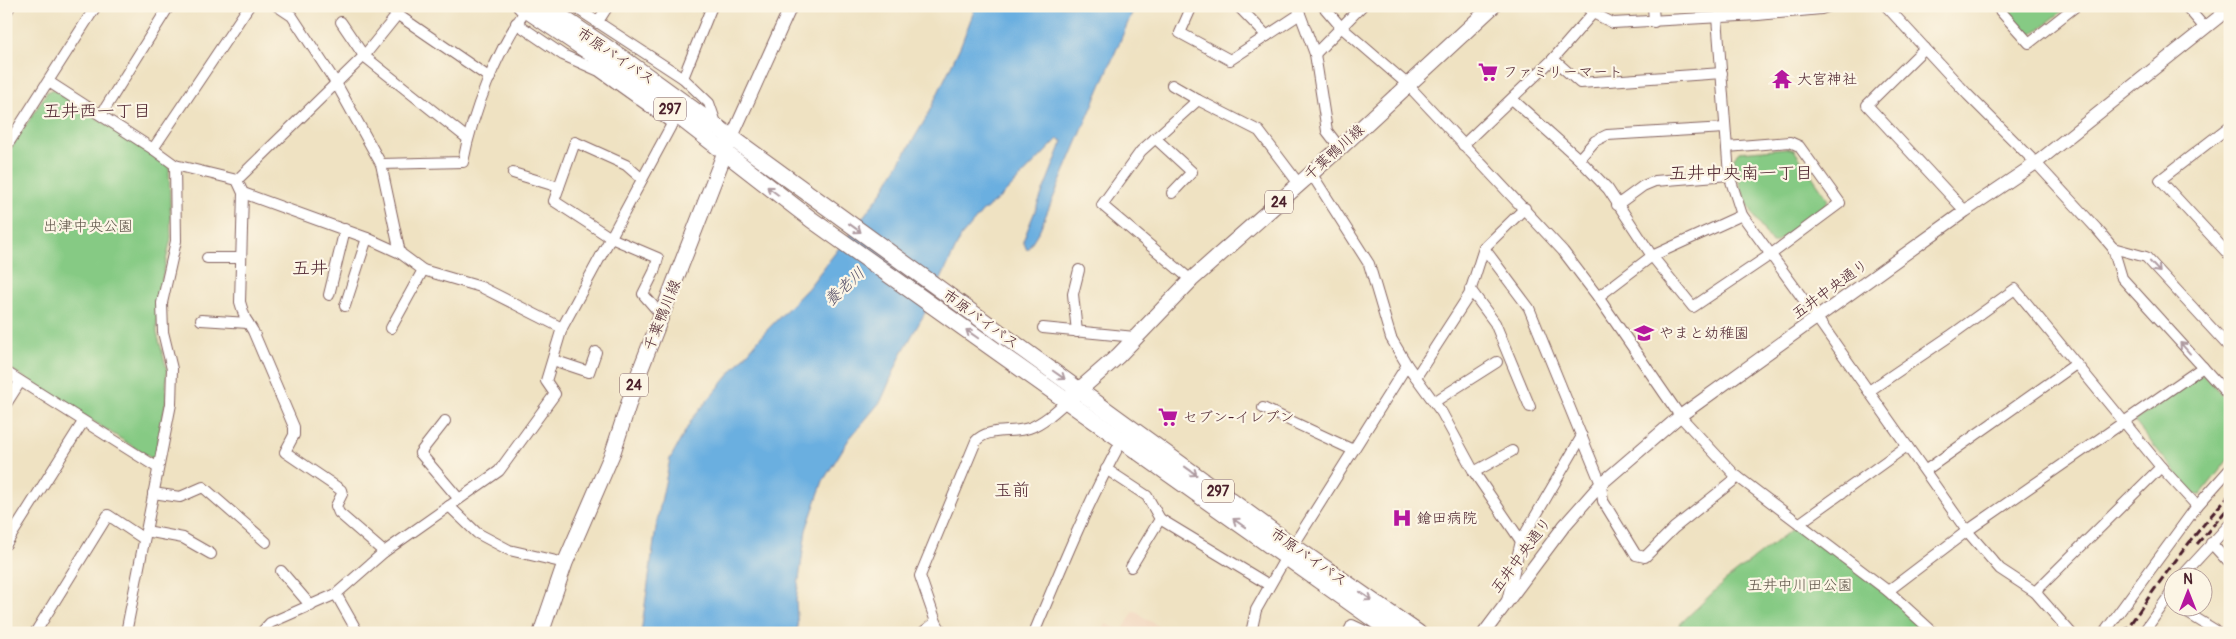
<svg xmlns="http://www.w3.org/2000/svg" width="2236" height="639" viewBox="0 0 2236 639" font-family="Pangolin,'Klee One',sans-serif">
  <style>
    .built { fill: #f1d5bd }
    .green { fill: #86ca84; stroke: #687458 }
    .water { fill: #6bafe0; stroke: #5a6786 }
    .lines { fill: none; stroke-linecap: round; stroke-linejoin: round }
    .minor-casing { stroke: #846360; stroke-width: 12 }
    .tertiary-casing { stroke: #846360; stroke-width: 14 }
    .primary-casing { stroke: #846360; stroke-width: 17 }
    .trunk-casing { stroke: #846360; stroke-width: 18 }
    .minor { stroke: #fff; stroke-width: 10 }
    .tertiary { stroke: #fff; stroke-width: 12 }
    .primary { stroke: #fff; stroke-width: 15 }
    .trunk { stroke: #fff; stroke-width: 16 }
    .rail { stroke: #4a1f2b; stroke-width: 3; stroke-dasharray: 8 4; stroke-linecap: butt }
    .oneway { stroke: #ae9aa0 }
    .labels { text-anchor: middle; stroke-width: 4.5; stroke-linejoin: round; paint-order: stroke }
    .shield { fill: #fcf5e5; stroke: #7f5f63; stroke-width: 1 }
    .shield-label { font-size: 14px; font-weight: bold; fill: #4a1f2b }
    .street-label { font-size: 15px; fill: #4a1f2b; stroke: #fcf5e5 }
    .poi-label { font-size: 15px; fill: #4a1f2b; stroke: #fcf5e5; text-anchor: start }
    .park-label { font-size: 15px; fill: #5c5246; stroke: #fcf5e5 }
    .water-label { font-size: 16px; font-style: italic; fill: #56516a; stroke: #fcf5e5 }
    .quarter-label { font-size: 18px; fill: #4a1f2b; stroke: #fcf5e5 }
  </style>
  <rect width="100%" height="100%" fill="#fcf5e5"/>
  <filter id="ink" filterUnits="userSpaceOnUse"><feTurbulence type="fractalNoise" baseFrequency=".02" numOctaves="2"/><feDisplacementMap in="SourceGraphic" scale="10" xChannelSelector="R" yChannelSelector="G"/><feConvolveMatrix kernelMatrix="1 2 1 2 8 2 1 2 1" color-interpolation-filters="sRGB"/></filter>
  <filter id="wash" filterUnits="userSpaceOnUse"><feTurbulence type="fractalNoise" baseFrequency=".0096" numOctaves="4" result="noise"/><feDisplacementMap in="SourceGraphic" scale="20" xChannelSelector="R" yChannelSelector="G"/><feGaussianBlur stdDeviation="1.12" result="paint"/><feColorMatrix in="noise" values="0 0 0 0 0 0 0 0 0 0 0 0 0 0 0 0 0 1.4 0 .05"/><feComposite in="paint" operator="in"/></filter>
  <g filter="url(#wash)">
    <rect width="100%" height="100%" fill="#efe2c2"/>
    <polygon class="built" points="1134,611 1169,633 1102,633 1106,624 1122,631"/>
    <g class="green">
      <polygon points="2003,6 2069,6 2033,34 2027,33"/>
      <polygon points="53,89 169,166 171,238 157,302 157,333 167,369 166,401 155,457 151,458 6,366 6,156 47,92"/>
      <path d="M 1787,148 L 1794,150 L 1828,199 L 1825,206 L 1775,243 L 1772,243 C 1752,214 1738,192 1734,157 L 1739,152 Z"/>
      <polygon points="2203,374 2230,403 2230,457 2201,494 2193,494 2134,421"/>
      <polygon points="1800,523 1934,633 1674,633 1679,625 1724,582"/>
    </g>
    <polygon class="water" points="976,6 1135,6 1040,229 1027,250 1023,241 1063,141 1058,139 1002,196 982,212 961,237 926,311 902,353 881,401 849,439 823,481 806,530 796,601 798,633 641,633 657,521 670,459 692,419 765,332 808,288 880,195 925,120 960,47"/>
  </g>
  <g filter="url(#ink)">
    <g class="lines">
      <defs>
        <g id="minor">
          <polyline points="277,6 292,16 336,83 381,164 400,253"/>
          <polyline points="385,6 490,78"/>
          <polyline points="573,6 683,78 709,103 717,126"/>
          <polyline points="1192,6 1180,33 1230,60 1300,14"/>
          <polyline points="1238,6 1267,36"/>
          <polyline points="1297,6 1315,54 1327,131 1340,148"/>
          <polyline points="1323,6 1341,27 1407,84 1563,251 1598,297 1680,416 1734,474 1888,591 1934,633"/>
          <polyline points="1586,6 1593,13 1613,23 1758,15 1821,9 1830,6"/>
          <polyline points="1653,6 1654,22"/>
          <polyline points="1886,6 1968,95 2036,163 2096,228 2113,248 2122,278 2230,397"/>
          <polyline points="1996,6 2029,43 2076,6"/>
          <polyline points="2186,6 2205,28"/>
          <polyline points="1717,17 1729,175 1742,215 1817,318 1967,531 2000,569 2035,592 2071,633"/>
          <polyline points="341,22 364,56 467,138"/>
          <polyline points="516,23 563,55 599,71 673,124"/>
          <polyline points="597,23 608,6"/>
          <polyline points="1925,48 1867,105 1965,211"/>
          <polyline points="1315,54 1362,6"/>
          <polyline points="1553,59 1580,83 1722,73"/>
          <polyline points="683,78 712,6"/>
          <polyline points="49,82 153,149 175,165 237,180"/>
          <polyline points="1172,85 1198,100 1259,131 1299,184"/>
          <polyline points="1512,99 1579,159 1608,189 1652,256 1693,307 1770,255 1840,203 1799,146 1790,142 1727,147"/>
          <polyline points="101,115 169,6"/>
          <polyline points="2230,126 2160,180 2230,256"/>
          <polyline points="1155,138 1192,172 1172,193"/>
          <polyline points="1463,145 1553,59 1593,13"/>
          <polyline points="6,147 96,6"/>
          <polyline points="153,149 249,6"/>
          <polyline points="1579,159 1595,141 1607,135 1725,128"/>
          <path d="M 381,164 L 463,162 C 472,114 497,50 526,10"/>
          <polyline points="513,173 559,187"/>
          <polyline points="1311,173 1369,264 1391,338 1407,365 1442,413 1474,472 1521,541"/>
          <polyline points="642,179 626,165 575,142 554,201 611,238 658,258 654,272 643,294 662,316"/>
          <polyline points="243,193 367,238 400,253 423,270 481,287 562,328"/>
          <polyline points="1617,205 1643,186 1655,181 1729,175"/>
          <polyline points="1484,248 1529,308 1601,484 1603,501 1636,555 1645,557 1674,528 1738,477"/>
          <polyline points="2113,248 2146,257 2230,348"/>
          <polyline points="207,258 241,258"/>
          <polyline points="1191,280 1102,205 1141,151 1198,100"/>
          <polyline points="1470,289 1495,323 1530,407"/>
          <polyline points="329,295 345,229"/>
          <polyline points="1598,297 1652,256 1742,215"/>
          <polyline points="345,306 367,238"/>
          <polyline points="201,320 248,323"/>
          <polyline points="391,328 423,270"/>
          <polyline points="1043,328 1135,337"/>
          <polyline points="1077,332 1073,294 1079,270"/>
          <polyline points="553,360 589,372 596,352"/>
          <polyline points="6,372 158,468"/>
          <polyline points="1416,377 1469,295 1484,248 1525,208"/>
          <polyline points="1869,391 1950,336 2015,289 2161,467 2197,506"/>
          <polyline points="1434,402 1497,362"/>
          <polyline points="6,404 20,382"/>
          <polyline points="1263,408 1353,450"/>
          <polyline points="445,421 420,453 459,499"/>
          <polyline points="1106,469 1147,496 1160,519 1269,585"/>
          <polyline points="1926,470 2076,364"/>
          <polyline points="1474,472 1512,451"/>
          <polyline points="153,493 180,497 203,487 266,542"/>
          <polyline points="449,506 477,533 509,550 565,563"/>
          <polyline points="1800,523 1907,446"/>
          <polyline points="146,531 183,538 211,554"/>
          <polyline points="2211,543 2230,564"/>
          <polyline points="6,544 83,422"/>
          <polyline points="1293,546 1407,365"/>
          <polyline points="384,552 339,513 336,506 342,494 341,490 285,452 294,435 294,427 253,331 245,318 240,302 243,193 237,180 364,56 397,15"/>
          <polyline points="1131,567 1160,519"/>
          <polyline points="281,571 311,606"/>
          <polyline points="2182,576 2230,524"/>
          <polyline points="1888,591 1967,531 2203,367"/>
          <polyline points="2035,592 2161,467"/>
          <polyline points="336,594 358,633"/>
          <polyline points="1507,601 1521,541 1582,436"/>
          <polyline points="2176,606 2215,630"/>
          <polyline points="35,633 108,515 144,539"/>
          <polyline points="126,633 171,404 172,369 163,332 162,303 176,241 175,165"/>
          <polyline points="261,633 270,623 336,594 384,552 499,471 555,394 546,381 562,328 679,111"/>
          <polyline points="922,633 936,622"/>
          <path d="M 942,633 L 936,622 L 920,576 L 976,441 C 988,427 1012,434 1029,428 C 1043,423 1056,411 1067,401"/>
          <path d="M 1034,633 C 1061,568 1088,502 1122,440"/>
          <polyline points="1251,633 1256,610 1286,557"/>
          <polyline points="1348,633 1352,625 1369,633"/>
          <polyline points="2104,633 2197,506 2230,469"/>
          <polyline points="2143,633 2174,589"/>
        </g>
        <g id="tertiary">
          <polyline points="6,11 9,6"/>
          <polyline points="731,139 791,6"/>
          <polyline points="1484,633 1564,526 1601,484 1680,416 1965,211 2036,163 2230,8"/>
        </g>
        <g id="primary">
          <polyline points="1070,398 1118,356 1191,280 1340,148 1493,6"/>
          <polyline points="541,633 565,563 613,452 636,381 729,142"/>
        </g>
        <g id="trunk">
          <polyline points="521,6 638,85 812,220 1393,633"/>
          <polyline points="545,6 625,60 1293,546 1418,633"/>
        </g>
      </defs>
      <use href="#minor" class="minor-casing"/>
      <use href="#tertiary" class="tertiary-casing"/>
      <use href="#primary" class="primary-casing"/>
      <use href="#trunk" class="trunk-casing"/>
      <use href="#minor" class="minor"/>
      <use href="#tertiary" class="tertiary"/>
      <use href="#primary" class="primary"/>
      <use href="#trunk" class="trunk"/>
      <g class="rail">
        <polyline points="2197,544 2230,506"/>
        <path d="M 2124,633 C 2157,585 2191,537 2230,494"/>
      </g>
    </g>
    <defs><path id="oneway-shaft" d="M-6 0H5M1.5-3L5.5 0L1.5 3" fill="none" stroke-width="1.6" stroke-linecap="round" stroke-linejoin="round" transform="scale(1.25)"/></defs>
    <g class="oneway">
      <use href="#oneway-shaft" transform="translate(773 191) rotate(-143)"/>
      <use href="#oneway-shaft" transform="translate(855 228) rotate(36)"/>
      <use href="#oneway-shaft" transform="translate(2155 267) rotate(47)"/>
      <use href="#oneway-shaft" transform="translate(972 334) rotate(-145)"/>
      <use href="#oneway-shaft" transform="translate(2185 348) rotate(-132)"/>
      <use href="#oneway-shaft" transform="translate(1059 375) rotate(35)"/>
      <use href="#oneway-shaft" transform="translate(1191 471) rotate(36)"/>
      <use href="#oneway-shaft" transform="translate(1239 523) rotate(-145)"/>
      <use href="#oneway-shaft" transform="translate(1366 596) rotate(35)"/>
    </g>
  </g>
  <defs>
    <symbol id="supermarket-bare" viewBox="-9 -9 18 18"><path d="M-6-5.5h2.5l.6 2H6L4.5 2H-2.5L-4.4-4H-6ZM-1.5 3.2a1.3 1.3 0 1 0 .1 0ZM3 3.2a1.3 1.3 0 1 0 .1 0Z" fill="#b5179e" stroke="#fcf5e5" stroke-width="2.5" paint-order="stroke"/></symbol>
    <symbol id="temple-bare" viewBox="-9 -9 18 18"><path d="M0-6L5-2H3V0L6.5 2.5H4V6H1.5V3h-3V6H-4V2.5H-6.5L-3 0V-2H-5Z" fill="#b5179e" stroke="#fcf5e5" stroke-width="2.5" paint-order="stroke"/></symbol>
    <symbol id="school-bare" viewBox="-9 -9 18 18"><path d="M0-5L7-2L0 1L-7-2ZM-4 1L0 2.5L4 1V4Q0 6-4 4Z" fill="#b5179e" stroke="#fcf5e5" stroke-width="2.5" paint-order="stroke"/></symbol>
    <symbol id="hospital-bare" viewBox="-9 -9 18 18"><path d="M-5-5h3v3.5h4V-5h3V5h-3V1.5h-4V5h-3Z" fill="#b5179e" stroke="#fcf5e5" stroke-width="2.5" paint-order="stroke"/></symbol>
  </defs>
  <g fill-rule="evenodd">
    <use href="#supermarket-bare" x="1474" y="58" width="28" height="28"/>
    <use href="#temple-bare" x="1768" y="65" width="28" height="28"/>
    <use href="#school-bare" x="1630" y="319" width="28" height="28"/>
    <use href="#supermarket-bare" x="1154" y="403" width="28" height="28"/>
    <use href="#hospital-bare" x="1388" y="504" width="28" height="28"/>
  </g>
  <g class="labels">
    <g class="shield">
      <rect x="654" y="97.5" width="32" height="23" rx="4"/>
      <rect x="1265" y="190.5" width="28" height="23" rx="4"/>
      <rect x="620" y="373.5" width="28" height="23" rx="4"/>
      <rect x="1202" y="479.5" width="32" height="23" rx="4"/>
    </g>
    <g class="shield-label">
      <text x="670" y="114">297</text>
      <text x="1279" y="207">24</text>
      <text x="634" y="390">24</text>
      <text x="1218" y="496">297</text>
    </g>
    <g class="street-label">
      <text transform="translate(616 56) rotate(34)" y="5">市原バイパス</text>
      <text transform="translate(1334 152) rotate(-42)" y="5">千葉鴨川線</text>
      <text transform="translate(1830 289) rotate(-36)" y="5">五井中央通り</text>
      <text transform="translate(662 315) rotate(-68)" y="5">千葉鴨川線</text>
      <text transform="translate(981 319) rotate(36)" y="5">市原バイパス</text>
      <text transform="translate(1521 555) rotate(-53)" y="5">五井中央通り</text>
      <text transform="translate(1309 557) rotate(35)" y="5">市原バイパス</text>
    </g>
    <g class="poi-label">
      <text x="1503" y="77">ファミリーマート</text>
      <text x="1797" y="84">大宮神社</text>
      <text x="1659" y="338">やまと幼稚園</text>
      <text x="1183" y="422">セブン-イレブン</text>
      <text x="1417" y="523">鎗田病院</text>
    </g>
    <g class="park-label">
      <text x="88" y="231">出津中央公園</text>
      <text x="1800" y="590">五井中川田公園</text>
    </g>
    <g class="water-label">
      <text transform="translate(844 286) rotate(-43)" y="6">養老川</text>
    </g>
    <g class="quarter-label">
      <text x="97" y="117">五井西一丁目</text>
      <text x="1741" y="179">五井中央南一丁目</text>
      <text x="310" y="274">五井</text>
      <text x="1012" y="496">玉前</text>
    </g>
  </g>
  <rect width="2236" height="639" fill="none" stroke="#fcf5e5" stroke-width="25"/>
  <g transform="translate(2188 592)"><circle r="24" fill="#fcf5e5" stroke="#b59f9b"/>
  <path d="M0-4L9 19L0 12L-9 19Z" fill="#b5179e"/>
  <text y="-8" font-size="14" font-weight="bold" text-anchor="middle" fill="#4a1f2b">N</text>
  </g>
</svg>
